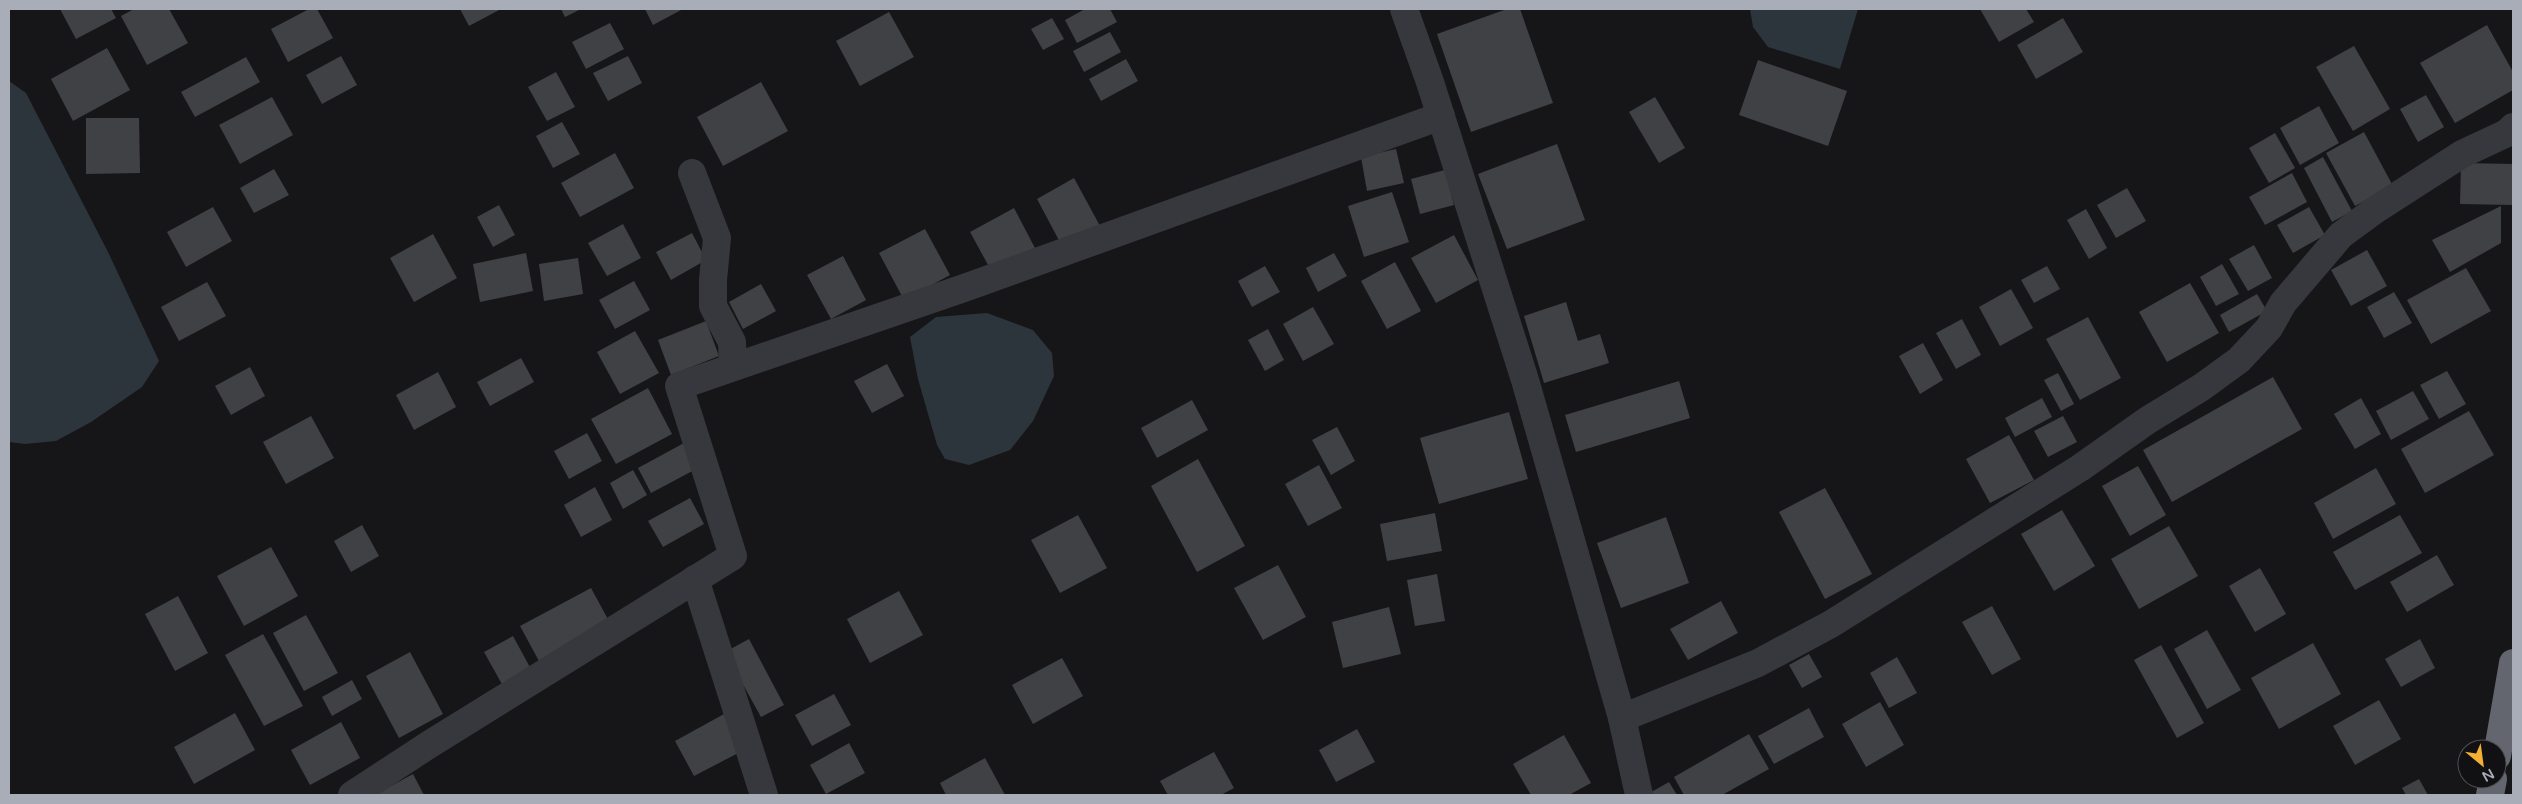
<svg xmlns="http://www.w3.org/2000/svg" width="2522" height="804" viewBox="0 0 2522 804" font-family="'Varela Round',sans-serif">
  <style>
    .water { fill: #2c353c }
    .building { fill: #404145 }
    .lines { fill: none; stroke-linecap: round; stroke-linejoin: round }
    .minor { stroke: #37383d; stroke-width: 28 }
    .highway { stroke: #63666e; stroke-width: 28 }
  </style>
  <rect width="100%" height="100%" fill="#161618"/>
  <g class="water">
    <polygon points="1750,9 1858,9 1840,69 1768,47 1753,27"/>
    <polygon points="9,81 26,93 109,254 159,361 142,387 91,422 56,441 25,444 9,442"/>
    <polygon points="987,313 1033,330 1052,353 1054,376 1033,421 1010,450 969,465 945,459 937,445 918,379 910,337 936,317"/>
  </g>
  <g class="building">
    <polygon points="60,9 111,9 116,18 76,39"/>
    <polygon points="134,9 169,9 188,43 147,65 121,16"/>
    <polygon points="309,9 317,9 333,38 288,62 271,29"/>
    <polygon points="460,9 501,9 469,26"/>
    <polygon points="561,9 581,9 565,17"/>
    <polygon points="645,9 683,9 653,25"/>
    <polygon points="1085,9 1110,9 1117,22 1077,43 1065,20"/>
    <polygon points="1507,9 1520,9 1553,103 1471,132 1437,34"/>
    <polygon points="1980,9 2026,9 2034,22 1999,42"/>
    <polygon points="889,12 914,57 860,86 836,41"/>
    <polygon points="1052,18 1064,39 1043,50 1031,29"/>
    <polygon points="2063,18 2083,52 2036,79 2017,45"/>
    <polygon points="610,23 624,49 586,69 572,42"/>
    <polygon points="2487,25 2513,72 2513,90 2455,123 2420,63"/>
    <polygon points="1110,32 1121,52 1084,72 1073,51"/>
    <polygon points="2354,46 2390,109 2353,131 2316,67"/>
    <polygon points="107,48 130,90 73,121 51,79"/>
    <polygon points="341,56 357,85 322,104 306,75"/>
    <polygon points="628,56 642,83 608,101 593,73"/>
    <polygon points="246,57 260,82 195,117 181,92"/>
    <polygon points="1126,59 1138,81 1101,101 1089,79"/>
    <polygon points="1758,60 1847,91 1828,146 1739,115"/>
    <polygon points="556,72 575,107 547,121 528,87"/>
    <polygon points="761,82 788,131 723,166 697,117"/>
    <polygon points="2426,95 2444,127 2418,142 2400,109"/>
    <polygon points="272,97 293,135 240,164 219,125"/>
    <polygon points="1655,97 1685,148 1659,163 1629,112"/>
    <polygon points="2319,106 2339,143 2300,165 2280,128"/>
    <polygon points="86,118 139,118 140,173 86,174"/>
    <polygon points="562,122 580,154 553,168 536,136"/>
    <polygon points="2364,132 2393,186 2355,206 2326,153"/>
    <polygon points="2275,133 2295,168 2269,183 2249,148"/>
    <polygon points="1557,144 1585,220 1507,249 1478,174"/>
    <polygon points="1396,149 1404,183 1367,191 1361,157"/>
    <polygon points="615,153 634,188 580,217 561,183"/>
    <polygon points="2323,157 2352,211 2332,222 2304,168"/>
    <polygon points="2461,163 2513,164 2513,205 2460,204"/>
    <polygon points="274,169 289,195 254,213 240,188"/>
    <polygon points="1445,170 1454,205 1420,214 1411,179"/>
    <polygon points="2292,173 2307,202 2265,225 2249,197"/>
    <polygon points="1074,178 1100,226 1062,246 1037,199"/>
    <polygon points="2127,188 2146,221 2116,238 2097,205"/>
    <polygon points="1392,192 1409,242 1364,257 1348,206"/>
    <polygon points="499,205 515,235 493,247 477,217"/>
    <polygon points="2501,206 2501,243 2450,272 2432,240"/>
    <polygon points="213,207 232,241 186,267 167,232"/>
    <polygon points="2309,207 2325,235 2293,253 2277,225"/>
    <polygon points="1014,208 1036,250 993,274 970,232"/>
    <polygon points="2086,209 2107,248 2089,259 2067,220"/>
    <polygon points="623,224 641,258 607,276 588,243"/>
    <polygon points="925,229 950,275 904,300 879,253"/>
    <polygon points="692,233 706,260 671,280 656,252"/>
    <polygon points="433,234 457,278 414,302 390,258"/>
    <polygon points="1454,235 1478,280 1436,303 1411,258"/>
    <polygon points="2254,245 2272,278 2248,291 2229,259"/>
    <polygon points="2367,250 2387,286 2351,306 2331,270"/>
    <polygon points="526,253 533,291 480,302 473,264"/>
    <polygon points="1334,253 1347,276 1318,292 1306,268"/>
    <polygon points="843,256 866,300 831,319 807,275"/>
    <polygon points="578,258 583,294 544,301 539,264"/>
    <polygon points="1395,262 1421,311 1387,329 1361,281"/>
    <polygon points="2222,264 2239,294 2216,306 2200,277"/>
    <polygon points="1265,266 1280,292 1252,307 1238,281"/>
    <polygon points="2047,266 2060,289 2034,303 2021,280"/>
    <polygon points="2466,268 2491,311 2431,344 2407,300"/>
    <polygon points="634,281 650,310 615,329 599,300"/>
    <polygon points="207,282 226,316 179,341 161,307"/>
    <polygon points="2190,283 2219,333 2167,362 2139,312"/>
    <polygon points="761,284 776,311 743,329 729,302"/>
    <polygon points="2011,289 2033,328 2000,346 1979,307"/>
    <polygon points="2394,292 2412,323 2384,338 2367,307"/>
    <polygon points="2257,294 2267,311 2229,332 2220,315"/>
    <polygon points="1566,302 1578,341 1600,334 1609,363 1544,383 1524,316"/>
    <polygon points="1313,307 1334,344 1303,361 1283,324"/>
    <polygon points="2088,317 2121,378 2080,400 2046,339"/>
    <polygon points="1962,319 1981,355 1956,369 1936,333"/>
    <polygon points="706,321 719,356 671,375 658,340"/>
    <polygon points="1268,329 1284,360 1265,371 1248,340"/>
    <polygon points="635,331 659,373 620,394 597,352"/>
    <polygon points="1923,343 1943,380 1920,394 1899,356"/>
    <polygon points="521,358 534,382 490,406 477,382"/>
    <polygon points="887,364 904,396 872,413 854,381"/>
    <polygon points="250,367 265,396 231,415 215,386"/>
    <polygon points="2447,371 2466,404 2439,419 2420,385"/>
    <polygon points="438,372 456,407 414,430 396,395"/>
    <polygon points="2058,373 2074,404 2061,411 2044,380"/>
    <polygon points="2273,377 2302,429 2172,502 2143,450"/>
    <polygon points="1679,381 1690,418 1576,452 1565,415"/>
    <polygon points="648,388 672,434 616,464 591,419"/>
    <polygon points="2413,391 2429,419 2391,440 2376,411"/>
    <polygon points="2042,398 2052,417 2015,437 2005,418"/>
    <polygon points="2361,398 2381,434 2355,449 2334,414"/>
    <polygon points="1192,400 1208,430 1157,458 1141,428"/>
    <polygon points="2469,411 2494,455 2425,493 2401,449"/>
    <polygon points="1509,412 1528,479 1439,504 1420,438"/>
    <polygon points="311,416 334,458 286,484 263,442"/>
    <polygon points="2063,416 2077,442 2048,457 2034,431"/>
    <polygon points="1337,427 1355,461 1331,475 1312,440"/>
    <polygon points="587,433 602,461 569,479 554,451"/>
    <polygon points="2009,435 2034,480 1990,503 1966,459"/>
    <polygon points="684,443 698,468 651,493 638,468"/>
    <polygon points="1198,459 1245,546 1197,572 1151,486"/>
    <polygon points="1319,465 1342,508 1308,526 1285,484"/>
    <polygon points="2138,466 2166,515 2130,536 2102,486"/>
    <polygon points="2376,468 2396,504 2333,539 2314,503"/>
    <polygon points="633,470 647,495 623,509 610,483"/>
    <polygon points="595,487 612,520 581,537 564,505"/>
    <polygon points="1825,488 1872,574 1825,599 1779,512"/>
    <polygon points="690,498 704,524 663,547 648,521"/>
    <polygon points="2062,510 2095,566 2054,591 2021,534"/>
    <polygon points="1435,513 1442,551 1387,561 1380,524"/>
    <polygon points="1078,515 1107,568 1060,593 1031,540"/>
    <polygon points="2400,515 2422,553 2355,590 2333,552"/>
    <polygon points="1666,517 1689,583 1621,608 1597,543"/>
    <polygon points="362,525 379,556 351,572 334,541"/>
    <polygon points="2169,526 2198,576 2139,609 2111,559"/>
    <polygon points="271,547 298,596 244,626 217,576"/>
    <polygon points="2437,555 2454,585 2407,612 2390,582"/>
    <polygon points="1278,565 1306,617 1263,640 1234,588"/>
    <polygon points="2260,568 2286,614 2255,632 2229,586"/>
    <polygon points="1437,574 1445,621 1415,626 1407,580"/>
    <polygon points="591,588 610,623 539,661 520,626"/>
    <polygon points="899,591 923,635 870,663 847,619"/>
    <polygon points="178,596 208,653 175,671 145,614"/>
    <polygon points="1721,601 1738,633 1688,660 1670,629"/>
    <polygon points="1992,606 2021,659 1992,675 1962,622"/>
    <polygon points="1389,607 1401,654 1343,668 1332,622"/>
    <polygon points="306,615 338,673 304,691 273,633"/>
    <polygon points="2207,630 2241,690 2207,709 2174,649"/>
    <polygon points="263,634 303,706 264,726 225,655"/>
    <polygon points="513,636 532,671 503,686 484,652"/>
    <polygon points="749,639 784,705 761,717 725,652"/>
    <polygon points="2420,639 2435,668 2401,687 2385,659"/>
    <polygon points="2313,643 2341,694 2279,729 2251,678"/>
    <polygon points="2161,645 2204,723 2177,738 2134,660"/>
    <polygon points="410,652 443,714 399,738 366,676"/>
    <polygon points="1809,654 1822,677 1802,688 1789,665"/>
    <polygon points="1897,657 1917,693 1889,708 1870,673"/>
    <polygon points="1062,658 1083,696 1033,724 1012,685"/>
    <polygon points="352,680 362,699 332,716 322,697"/>
    <polygon points="834,694 851,725 812,746 795,715"/>
    <polygon points="2379,700 2401,739 2355,765 2333,726"/>
    <polygon points="1880,702 1904,745 1866,767 1842,724"/>
    <polygon points="1809,708 1824,737 1774,764 1758,736"/>
    <polygon points="235,713 255,750 194,784 174,747"/>
    <polygon points="724,714 744,750 694,776 675,741"/>
    <polygon points="341,722 360,758 310,785 291,750"/>
    <polygon points="1357,729 1375,762 1336,782 1319,750"/>
    <polygon points="1749,734 1769,769 1722,795 1684,795 1674,777"/>
    <polygon points="1564,735 1591,783 1569,795 1531,795 1513,764"/>
    <polygon points="849,743 865,773 826,794 810,765"/>
    <polygon points="1214,752 1234,788 1221,795 1168,795 1160,781"/>
    <polygon points="985,758 1005,795 946,795 940,783"/>
    <polygon points="413,774 424,795 379,795 378,793"/>
    <polygon points="2419,779 2428,795 2406,795 2402,788"/>
    <polygon points="1669,782 1677,795 1646,795"/>
  </g>
  <g class="lines">
    <g class="minor">
      <polyline points="1404,9 1430,82 1525,380 1622,718 1639,795"/>
      <polyline points="692,173 717,238 713,280 713,306 732,342 733,366"/>
      <polyline points="695,579 764,795"/>
      <polyline points="1622,718 1758,663 1831,624 2080,468 2148,420 2202,387 2239,360 2269,328 2283,303 2341,235 2375,210 2462,154 2507,133 2513,127"/>
      <polyline points="352,795 430,744 733,556 679,386 967,287 1441,116"/>
    </g>
    <g class="highway">
      <polyline points="2497,756 2513,663"/>
      <polyline points="2490,795 2493,779"/>
    </g>
  </g>
  <rect width="2522" height="804" fill="none" stroke="#a8adb8" stroke-width="20"/>
  <g transform="translate(2482 764) rotate(151)"><circle r="24" fill="#111113" stroke="#4d4f55"/>
  <path d="M0-4L9 19L0 12L-9 19Z" fill="#f2b134"/>
  <text y="-8" font-size="14" font-weight="bold" text-anchor="middle" fill="#a8adb8">N</text>
  </g>
</svg>
